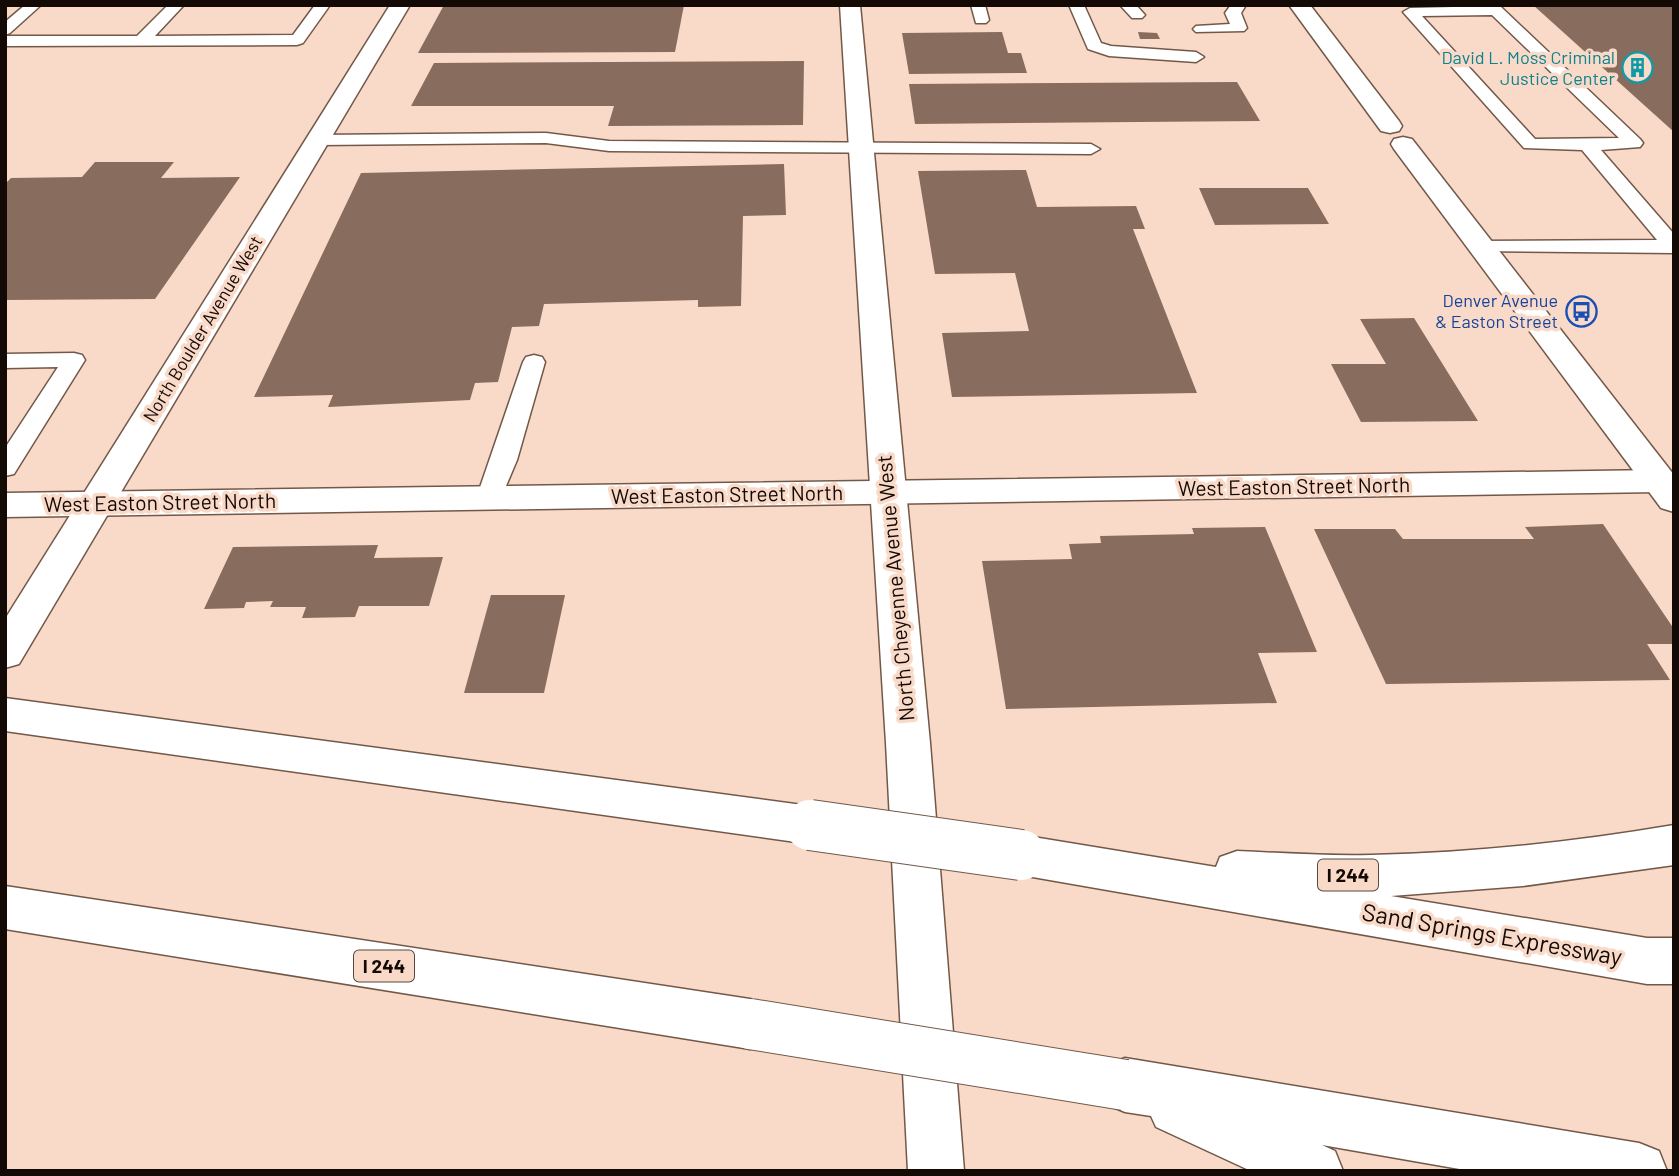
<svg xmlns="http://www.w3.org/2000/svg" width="1679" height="1176" viewBox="0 0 1679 1176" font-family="Barlow,sans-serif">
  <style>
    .building { fill: #886c5d }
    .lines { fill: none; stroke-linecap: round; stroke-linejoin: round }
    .service-casing { stroke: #725849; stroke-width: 3 }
    .minor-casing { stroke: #725849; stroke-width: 3 }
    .tertiary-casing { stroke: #725849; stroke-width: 3 }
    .secondary-casing { stroke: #725849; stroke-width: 3 }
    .motorway-casing { stroke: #725849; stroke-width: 3 }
    .service { fill: #fff; fill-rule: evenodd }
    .minor { fill: #fff; fill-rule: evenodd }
    .tertiary { fill: #fff; fill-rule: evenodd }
    .secondary { fill: #fff; fill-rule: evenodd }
    .motorway { fill: #fff; fill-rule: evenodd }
    .motorway-bridge-casing { stroke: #725849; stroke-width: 52; stroke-linecap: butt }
    .motorway-bridge { stroke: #fff; stroke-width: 50 }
    .labels { text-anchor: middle; stroke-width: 7; stroke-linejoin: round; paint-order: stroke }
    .far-culture-label { font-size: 18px; fill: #0d838f; stroke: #f9dac8; text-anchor: end }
    .far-transit-label { font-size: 18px; fill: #164399; stroke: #f9dac8; text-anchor: end }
    .far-street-label { font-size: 18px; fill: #130905; stroke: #f9dac8 }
    .shield { fill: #f9dac8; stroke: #584840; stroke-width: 2 }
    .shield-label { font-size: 19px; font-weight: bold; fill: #130905 }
    .street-label { font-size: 21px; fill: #130905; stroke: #f9dac8 }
    .near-street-label { font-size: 24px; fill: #130905; stroke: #f9dac8 }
  </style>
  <rect width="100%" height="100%" fill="#f9dac8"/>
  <g class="building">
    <polygon points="444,5 684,5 675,52 418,53"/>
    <polygon points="1533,5 1674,5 1674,132"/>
    <polygon points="1002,32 1008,53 1021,53 1027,73 909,74 902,33"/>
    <polygon points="1138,32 1157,33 1160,39 1140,39"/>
    <polygon points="804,61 803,125 608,126 614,106 411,106 434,63"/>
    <polygon points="1237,82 1260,121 915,124 909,84"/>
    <polygon points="95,162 174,162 161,178 240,177 155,299 5,300 5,184 11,178 82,177"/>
    <polygon points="784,164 786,215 743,216 741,306 698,307 698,300 544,304 539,326 512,327 498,382 475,383 470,400 328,407 333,395 254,397 361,173"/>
    <polygon points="1026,170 1037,207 1136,206 1145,229 1133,229 1197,393 952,397 942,333 1029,331 1015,273 935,274 918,171"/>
    <polygon points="1199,188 1308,188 1329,224 1215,225"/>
    <polygon points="1414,318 1478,421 1361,422 1331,364 1386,364 1360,319"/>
    <polygon points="1603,524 1674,629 1674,644 1647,644 1670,680 1386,684 1314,529 1395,529 1403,539 1534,539 1525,527"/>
    <polygon points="1265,527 1317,652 1258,653 1277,703 1006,709 982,561 1072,559 1069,544 1101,543 1100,536 1194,534 1192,528"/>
    <polygon points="378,545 374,558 443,557 429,606 359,606 355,617 302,618 306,607 270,607 273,601 246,602 244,608 204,609 233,547"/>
    <polygon points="491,595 565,595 544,693 464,693"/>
  </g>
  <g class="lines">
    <defs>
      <g id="service">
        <polygon points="25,5 41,5 10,33 5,35 5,22"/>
        <polygon points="168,5 184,5 155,36 293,35 315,5 330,5 303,43 297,45 5,46 5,36 137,36"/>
        <polygon points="971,5 985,5 989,20 986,23 976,23"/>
        <polygon points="1069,5 1084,5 1101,43 1111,46 1196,52 1204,57 1196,62 1109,56 1088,49"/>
        <polygon points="1120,5 1136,5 1145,15 1142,18 1132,18"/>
        <polygon points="1231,5 1246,5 1241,13 1247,28 1244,31 1196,32 1193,29 1196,26 1230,24 1225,13"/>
        <path d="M 1496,6 L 1501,7 L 1640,139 L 1643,143 L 1640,147 L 1601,150 L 1674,234 L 1674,253 L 1474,251 L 1471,247 L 1474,243 L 1481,241 L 1657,240 L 1582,150 L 1524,148 L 1403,12 L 1410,8 ZM 1492,15 L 1619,138 L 1535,139 L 1422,16 Z"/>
        <polygon points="546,133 609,141 1091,144 1100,149 1091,154 609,151 546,143 318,145 309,140 318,135"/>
        <polygon points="74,353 82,355 85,360 14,474 5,476 5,448 58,367 5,368 5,354"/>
        <polygon points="534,355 542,357 545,362 517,460 498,505 489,508 480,505 476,499 523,362 526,357"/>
      </g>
      <polygon id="minor" points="1659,470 1671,473 1674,477 1671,489 1659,492 5,517 5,493"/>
      <g id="tertiary">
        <polygon points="390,5 410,5 19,664 5,668 5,619"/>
        <polygon points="840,5 860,5 930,743 964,1171 908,1171 886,743"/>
      </g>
      <g id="secondary">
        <polygon points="1289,5 1310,5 1399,121 1402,126 1399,131 1390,133 1381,131"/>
        <polygon points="1403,137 1412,139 1674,475 1674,512 1661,508 1394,149 1391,144 1394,139"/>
      </g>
      <g id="motorway">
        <polygon points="5,698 810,806 826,811 833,825 826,839 810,844 5,731"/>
        <path d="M 1674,825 L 1674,865 L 1523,886 L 1391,896 L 1647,938 L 1674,938 L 1674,984 L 1647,984 L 1021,875 L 1004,869 L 998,855 L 1004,841 L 1021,835 L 1216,867 L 1220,857 L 1237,851 C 1281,853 1326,856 1371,855 C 1472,853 1574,842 1674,825 Z"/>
        <polygon points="5,886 750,999 768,1006 776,1024 768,1042 750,1049 5,929"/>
        <polygon points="1125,1058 1639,1143 1659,1151 1667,1171 1471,1171 1322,1145 1335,1151 1343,1171 1251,1171 1156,1127 1151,1116 1125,1112 1106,1104 1098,1085 1106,1066"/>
      </g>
    </defs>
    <use href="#service" class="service-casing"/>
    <use href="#minor" class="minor-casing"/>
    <use href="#tertiary" class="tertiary-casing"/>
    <use href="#secondary" class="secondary-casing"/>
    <use href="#motorway" class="motorway-casing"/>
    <use href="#service" class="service"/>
    <use href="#minor" class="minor"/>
    <use href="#tertiary" class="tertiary"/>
    <use href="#secondary" class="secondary"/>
    <use href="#motorway" class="motorway"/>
    <defs>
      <g id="motorway-bridge">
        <polyline points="810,825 1021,855"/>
        <polyline points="750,1024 1125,1085"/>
      </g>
    </defs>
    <use href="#motorway-bridge" class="motorway-bridge-casing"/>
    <use href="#motorway-bridge" class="motorway-bridge"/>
  </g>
  <defs>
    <symbol id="building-ring" viewBox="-11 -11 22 22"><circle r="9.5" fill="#f9dac8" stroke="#0f9aa8" stroke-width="1.5"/><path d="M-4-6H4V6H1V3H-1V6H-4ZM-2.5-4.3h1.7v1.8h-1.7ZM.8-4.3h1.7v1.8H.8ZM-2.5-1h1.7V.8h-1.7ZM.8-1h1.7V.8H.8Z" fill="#0f9aa8"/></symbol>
    <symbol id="bus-ring" viewBox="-11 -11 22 22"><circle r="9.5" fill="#f9dac8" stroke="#1a4fb4" stroke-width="1.5"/><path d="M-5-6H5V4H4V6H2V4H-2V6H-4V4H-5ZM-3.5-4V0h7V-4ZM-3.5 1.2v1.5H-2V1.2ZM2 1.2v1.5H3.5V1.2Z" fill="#1a4fb4"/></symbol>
  </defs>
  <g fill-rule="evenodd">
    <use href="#building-ring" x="1620" y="50" width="35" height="35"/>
    <use href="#bus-ring" x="1564" y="294" width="35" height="35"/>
  </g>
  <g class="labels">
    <g class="far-culture-label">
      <text x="1615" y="64">David L. Moss Criminal<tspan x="1615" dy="21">Justice Center</tspan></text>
    </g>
    <g class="far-transit-label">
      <text x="1558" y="307">Denver Avenue<tspan x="1558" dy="21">&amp; Easton Street</tspan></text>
    </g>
    <g class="far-street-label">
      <text transform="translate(203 329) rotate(-59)" y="6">North Boulder Avenue West</text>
    </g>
    <g class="shield">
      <rect x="1318" y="859.5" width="60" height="31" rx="5"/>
      <rect x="354" y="950.5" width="60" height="31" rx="5"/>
    </g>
    <g class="shield-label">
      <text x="1348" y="882">I 244</text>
      <text x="384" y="973">I 244</text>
    </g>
    <g class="street-label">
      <text transform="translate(1294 487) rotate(-1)" y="7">West Easton Street North</text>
      <text transform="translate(727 495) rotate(-1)" y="7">West Easton Street North</text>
      <text transform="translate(160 503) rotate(-1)" y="7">West Easton Street North</text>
      <text transform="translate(896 588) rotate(-95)" y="7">North Cheyenne Avenue West</text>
    </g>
    <g class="near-street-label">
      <text transform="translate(1492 935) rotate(10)" y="8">Sand Springs Expressway</text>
    </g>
  </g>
  <rect width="1679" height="1176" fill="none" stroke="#130905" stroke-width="14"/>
</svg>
